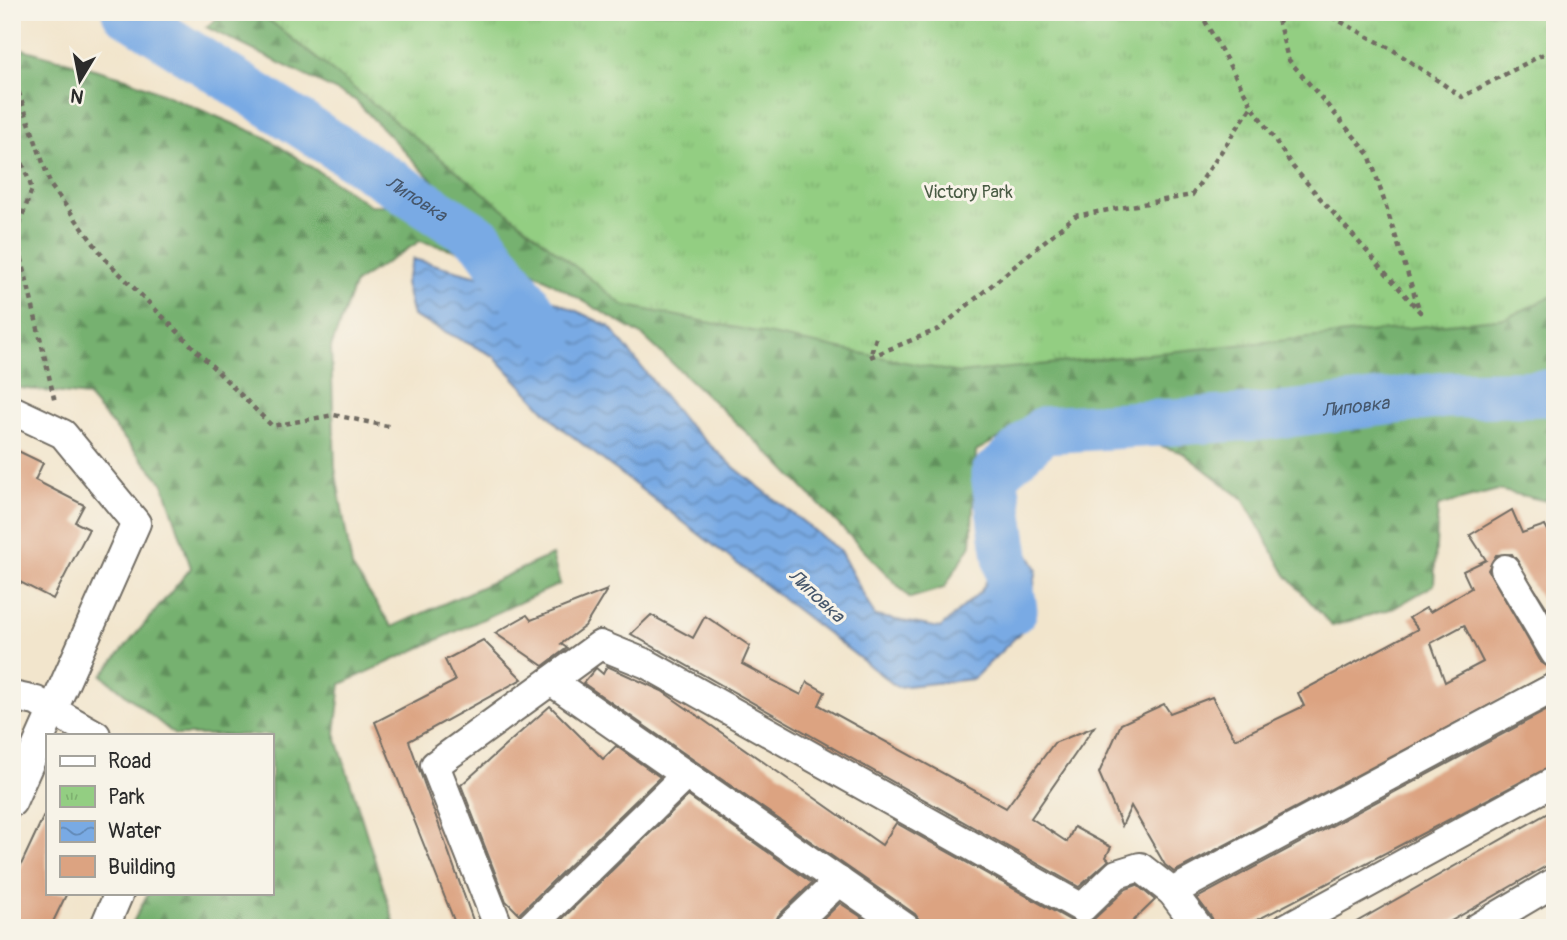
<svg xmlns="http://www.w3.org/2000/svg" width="1567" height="940" viewBox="0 0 1567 940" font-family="Pangolin,sans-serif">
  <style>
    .forest { fill: url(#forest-firs); stroke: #506e4e; stroke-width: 2 }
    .park { fill: url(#park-tufts); stroke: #5f7c56; stroke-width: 2 }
    .water { fill: url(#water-waves); stroke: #526a88; stroke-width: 2 }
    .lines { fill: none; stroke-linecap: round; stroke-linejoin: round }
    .river { stroke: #79aae4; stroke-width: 47 }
    .building { fill: #dca381; fill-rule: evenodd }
    .minor-casing { stroke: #716c63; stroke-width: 32 }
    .path { stroke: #716c63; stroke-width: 4.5; stroke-dasharray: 5 5; stroke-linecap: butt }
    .minor { stroke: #fff; stroke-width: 28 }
    .labels { text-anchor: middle; stroke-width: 6; stroke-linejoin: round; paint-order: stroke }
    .park-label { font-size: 18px; fill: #4a5c45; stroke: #f7f3e8 }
    .water-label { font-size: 19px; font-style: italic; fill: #46576c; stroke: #f7f3e8 }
  </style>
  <defs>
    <pattern id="forest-firs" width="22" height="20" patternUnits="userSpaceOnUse" patternTransform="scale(1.75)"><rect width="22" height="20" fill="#76b170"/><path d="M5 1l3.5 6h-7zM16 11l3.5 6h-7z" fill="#61905c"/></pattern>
    <pattern id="park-tufts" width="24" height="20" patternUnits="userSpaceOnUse" patternTransform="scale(1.75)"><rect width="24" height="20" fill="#93ce82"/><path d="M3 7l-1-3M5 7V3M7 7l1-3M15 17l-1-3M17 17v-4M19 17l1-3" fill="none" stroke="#7fb170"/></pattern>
    <pattern id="water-waves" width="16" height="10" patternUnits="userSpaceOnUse" patternTransform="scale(1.75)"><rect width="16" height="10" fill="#79aae4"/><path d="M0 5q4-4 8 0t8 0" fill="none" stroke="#638bb9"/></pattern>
  </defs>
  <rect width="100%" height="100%" fill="#f7f3e8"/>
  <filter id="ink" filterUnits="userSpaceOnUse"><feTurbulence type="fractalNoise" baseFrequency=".0143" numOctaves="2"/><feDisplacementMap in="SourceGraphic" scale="14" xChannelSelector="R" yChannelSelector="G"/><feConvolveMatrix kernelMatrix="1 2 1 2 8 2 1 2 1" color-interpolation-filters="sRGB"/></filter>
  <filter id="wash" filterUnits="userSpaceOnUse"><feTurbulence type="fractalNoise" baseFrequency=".00686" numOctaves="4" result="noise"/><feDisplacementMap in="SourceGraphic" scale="28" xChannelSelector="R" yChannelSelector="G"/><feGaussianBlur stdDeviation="1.57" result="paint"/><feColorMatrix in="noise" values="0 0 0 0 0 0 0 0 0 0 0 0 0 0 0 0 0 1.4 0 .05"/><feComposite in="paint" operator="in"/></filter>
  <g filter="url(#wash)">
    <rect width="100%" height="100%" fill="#f2e5cc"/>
    <polygon class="forest" points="214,12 1555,12 1555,503 1498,490 1438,506 1434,585 1394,608 1332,626 1286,575 1243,499 1183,453 1050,410 976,451 971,545 944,588 910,598 776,460 643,336 530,270 420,241 355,283 331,348 335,468 352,567 392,627 552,555 560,584 341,684 335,733 396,928 130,928 148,893 271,893 271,735 175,735 102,675 191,568 163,483 87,396 12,387 12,46 126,78 265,137 370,205 457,206 355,100 206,27 219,17"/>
    <polygon class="park" points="259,12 1555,12 1555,295 1506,318 959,373 623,305"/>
    <polygon class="water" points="413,259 529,289 609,326 685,422 735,468 840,551 875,616 940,628 981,591 1014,530 1037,569 1026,627 973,679 897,687 559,426 494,356 413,316 405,283"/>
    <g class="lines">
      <g class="river">
        <path id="s1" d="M 125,12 L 481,239 L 551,336"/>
        <path id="s2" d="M 1014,610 L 994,475 L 1044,430 L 1272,416 L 1445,395 L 1555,393"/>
      </g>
    </g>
    <g id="blocks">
      <g class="building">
        <polygon points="12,448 43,463 35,480 84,505 75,522 89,529 53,599 12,578"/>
        <path d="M 1512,510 L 1522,533 L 1545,525 L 1555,543 L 1555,604 L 1547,608 L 1512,554 L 1496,555 L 1488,570 L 1541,662 L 1554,671 L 1174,872 L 1165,865 L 1131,806 L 1122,826 L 1099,773 L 1121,724 L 1164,704 L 1170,713 L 1212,697 L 1235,739 L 1304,706 L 1298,693 L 1418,629 L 1409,618 L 1426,608 L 1430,612 L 1471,588 L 1463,571 L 1486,560 L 1470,535 ZM 1464,625 L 1483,662 L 1445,682 L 1431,643 Z"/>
        <polygon points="607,590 585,626 561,644 567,648 543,666 495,633 527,615 531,620"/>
        <polygon points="651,615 693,638 705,616 750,646 742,664 801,695 807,682 825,692 819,705 1006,808 1054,743 1094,727 1031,818 1067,842 1074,827 1111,847 1106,857 1109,860 1079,887 631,634"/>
        <polygon points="483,640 522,679 409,741 475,926 457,928 375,722 455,681 445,660"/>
        <polygon points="607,666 662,691 882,845 896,823 1075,923 1085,924 1093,920 1126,889 1137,885 1155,900 1126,928 925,928 915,914 583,683 596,668 603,674"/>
        <polygon points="550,706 603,759 616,746 660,777 519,914 506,901 461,785"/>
        <polygon points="1555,706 1555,764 1242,928 1215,928 1212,918 1197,898"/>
        <polygon points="688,796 812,883 778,916 773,928 553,928"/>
        <polygon points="47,809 47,893 67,893 50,928 12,928 12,884"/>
        <polygon points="1555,809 1555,861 1439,928 1346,928"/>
        <polygon points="840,903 860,916 871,928 814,928"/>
      </g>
    </g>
  </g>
  <g filter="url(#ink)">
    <use href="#blocks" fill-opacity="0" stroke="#716c63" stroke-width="2"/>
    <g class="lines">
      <defs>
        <g id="minor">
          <polyline points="12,410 63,434 136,523 12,802"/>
          <polyline points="1505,569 1555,653"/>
          <polyline points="551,681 906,928"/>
          <polyline points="12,696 36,701 96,735"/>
          <polyline points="1172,892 1199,928"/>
          <polyline points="104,928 119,893"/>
          <polyline points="499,928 435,765 600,645 647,664 1082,908 1117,874 1140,867 1172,892 1555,687"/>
          <polyline points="529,928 686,775"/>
          <polyline points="789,928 839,881"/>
          <polyline points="1286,928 1555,781"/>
          <polyline points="1477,928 1555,882"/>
        </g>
      </defs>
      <use href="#minor" class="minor-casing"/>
      <g class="path">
        <polyline points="1200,12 1252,106 1293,167 1420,312 1369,154 1288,59 1276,12"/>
        <polyline points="1323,12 1393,50 1462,97 1555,48"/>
        <polyline points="12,73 51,186 106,260 272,426 334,415 392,427"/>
        <polyline points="12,135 32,189 16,234 55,402"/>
        <polyline points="876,338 870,357 939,329 1075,216 1192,195 1252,106"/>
      </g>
      <use href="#minor" class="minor"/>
    </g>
  </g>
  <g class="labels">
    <g class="park-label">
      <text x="968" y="198">Victory Park</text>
    </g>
    <g class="water-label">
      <text dy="7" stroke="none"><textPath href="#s1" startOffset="346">Липовка</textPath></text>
      <text dy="7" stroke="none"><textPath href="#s2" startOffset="516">Липовка</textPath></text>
      <text transform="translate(817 595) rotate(43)" y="7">Липовка</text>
    </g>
  </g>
  <rect width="1567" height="940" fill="none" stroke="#f7f3e8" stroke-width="42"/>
  <rect x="46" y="734" width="228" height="161" fill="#f7f3e8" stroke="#a5a39c" stroke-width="2"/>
  <rect x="60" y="756" width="35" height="10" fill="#ffffff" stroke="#a5a39c" stroke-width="2"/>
  <text x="108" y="768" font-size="21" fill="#2b2b2b">Road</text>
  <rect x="60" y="786" width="35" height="21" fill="url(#park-tufts)" stroke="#a5a39c" stroke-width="2"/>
  <text x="108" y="804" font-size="21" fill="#2b2b2b">Park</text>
  <rect x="60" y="821" width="35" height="21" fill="url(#water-waves)" stroke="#a5a39c" stroke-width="2"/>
  <text x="108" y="838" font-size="21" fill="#2b2b2b">Water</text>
  <rect x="60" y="856" width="35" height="21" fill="#dca381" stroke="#a5a39c" stroke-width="2"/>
  <text x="108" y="874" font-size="21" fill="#2b2b2b">Building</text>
  <g transform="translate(80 80) rotate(190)" stroke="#f7f3e8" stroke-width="5" paint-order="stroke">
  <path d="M0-5L12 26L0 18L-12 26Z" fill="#2b2b2b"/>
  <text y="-10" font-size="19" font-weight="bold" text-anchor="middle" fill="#2b2b2b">N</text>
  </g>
</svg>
